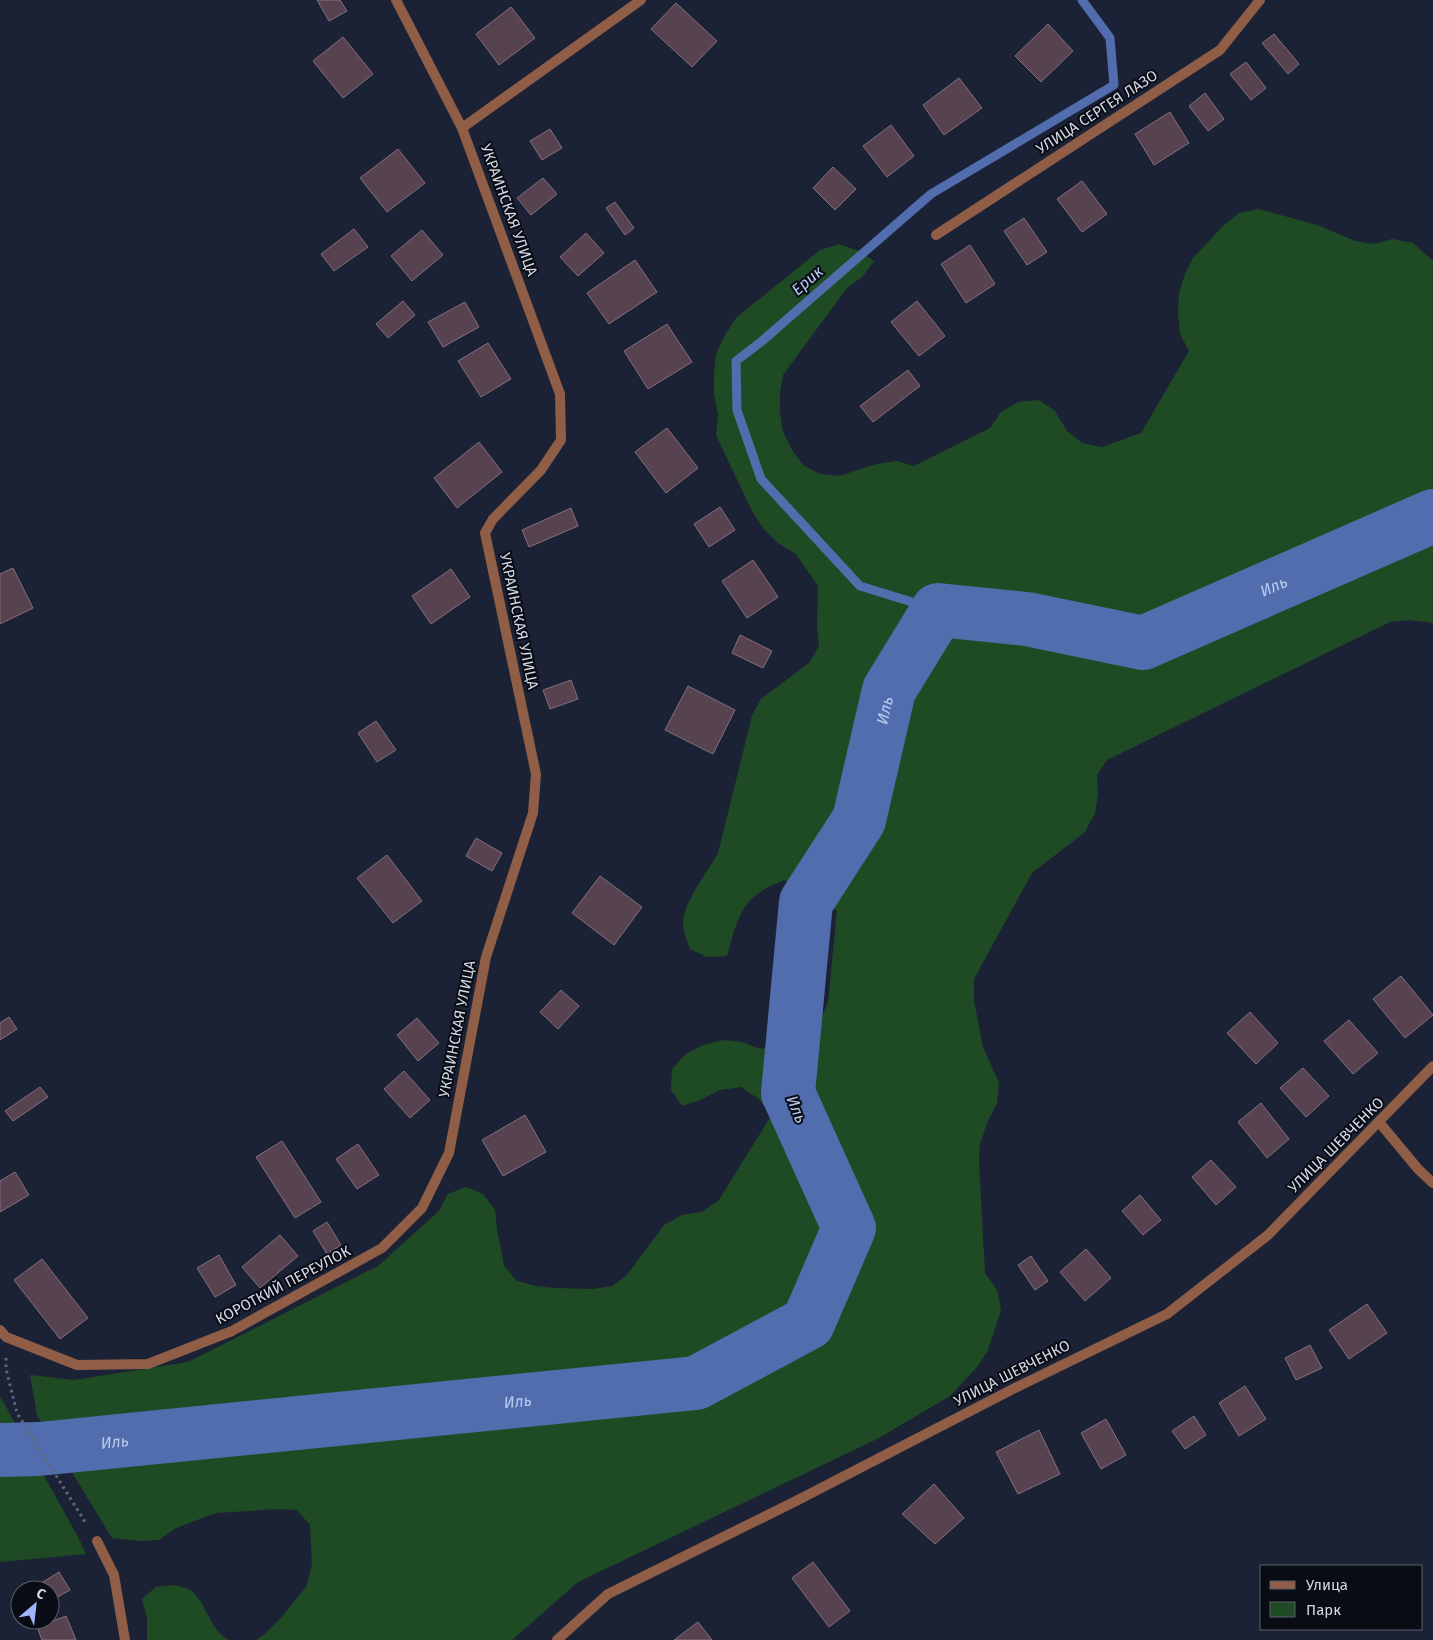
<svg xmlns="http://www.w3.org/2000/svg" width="1433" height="1640" viewBox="0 0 1433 1640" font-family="'Fira Sans',sans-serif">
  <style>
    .green { fill: #1f4b24 }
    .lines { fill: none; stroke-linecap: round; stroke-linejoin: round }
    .stream { stroke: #516dae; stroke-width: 9 }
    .river { stroke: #516dae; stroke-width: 54 }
    .building { fill: #574250; stroke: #866e7d }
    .path { stroke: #626878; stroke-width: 3; stroke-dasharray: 2.5 4; stroke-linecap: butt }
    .lane { stroke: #905d46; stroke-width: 10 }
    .street { stroke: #905d46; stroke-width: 10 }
    .labels { text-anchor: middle; stroke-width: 4; stroke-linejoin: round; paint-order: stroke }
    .street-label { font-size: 15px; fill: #d5dae7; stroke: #090c15 }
    .water-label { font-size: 16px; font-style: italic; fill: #b8caee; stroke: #090c15 }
  </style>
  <rect width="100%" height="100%" fill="#1c2235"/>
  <g class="green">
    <path d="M 1259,209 L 1320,226 L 1355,241 L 1374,244 L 1392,239 L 1413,243 L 1433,261 L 1433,623 L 1409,620 L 1390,622 L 1107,760 L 1097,775 L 1098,794 L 1095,813 L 1085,832 L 1032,873 L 974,979 L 974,1001 L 983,1047 L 999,1083 L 997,1103 L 988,1121 L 980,1143 L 979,1164 L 985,1273 L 997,1290 L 1001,1310 L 988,1350 L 978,1366 L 950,1396 L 879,1438 L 578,1582 L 512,1640 L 256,1640 L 265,1634 L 281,1618 L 306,1587 L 312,1565 L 310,1525 L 297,1510 L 277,1509 L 216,1513 L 176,1528 L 159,1540 L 140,1541 L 112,1538 L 37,1415 L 30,1375 L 74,1380 L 188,1362 L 378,1266 L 439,1211 L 448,1194 L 466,1187 L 483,1194 L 495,1210 L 497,1229 L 504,1266 L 517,1281 L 536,1286 L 555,1288 L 593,1289 L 612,1286 L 627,1275 L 664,1225 L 682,1215 L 702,1212 L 719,1200 L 771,1116 L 759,1099 L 741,1087 L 720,1090 L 700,1100 L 682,1106 L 671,1090 L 672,1069 L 686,1054 L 703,1045 L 723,1040 L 742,1042 L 760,1049 L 810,1036 L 820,1020 L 828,1002 L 837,911 L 784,880 C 741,897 739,914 727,956 L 707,957 L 690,949 C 687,941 684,933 683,926 C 681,905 708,871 718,853 L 752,716 L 761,699 L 809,663 L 819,646 L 817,626 L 818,586 L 796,554 L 778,543 L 763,528 L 752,511 L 716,435 L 718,415 L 714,394 L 714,373 L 716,354 L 725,335 L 736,318 L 820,250 L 839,244 L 859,251 L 874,261 L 862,277 L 847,288 L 783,375 L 780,394 L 780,413 L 783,432 L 792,450 L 803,465 L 820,474 L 839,476 L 877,464 L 896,461 L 914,466 L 990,428 L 1001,412 L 1018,402 L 1039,400 L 1055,411 L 1067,431 L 1082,443 L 1102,447 L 1141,433 L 1189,351 L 1180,334 L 1178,313 L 1179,293 L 1185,274 L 1193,258 L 1222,227 L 1239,213 Z"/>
    <polygon points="0,1396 78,1537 86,1554 0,1562"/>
    <path d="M 175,1585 C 180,1587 189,1588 193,1592 C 207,1606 211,1631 229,1640 L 147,1640 L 147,1618 L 142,1599 L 156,1587 Z"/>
  </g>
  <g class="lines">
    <polyline class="stream" points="938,610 860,586 761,479 737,410 736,361 762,341 931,194 1114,85 1110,38 1082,0"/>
    <path class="river" id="s1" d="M 0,1450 L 39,1449 L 696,1383 L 808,1323 L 849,1228 L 788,1093 L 806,902 L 859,820 L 889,690 L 938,610 L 1027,619 L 1143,643 L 1433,516"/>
  </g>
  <g class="building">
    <polygon points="317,0 340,0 347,11 329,21"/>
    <polygon points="676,3 717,41 692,67 651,29"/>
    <polygon points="511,7 535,38 499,65 476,34"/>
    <polygon points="1048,24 1073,51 1041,82 1015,56"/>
    <polygon points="1274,34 1299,64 1288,74 1262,43"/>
    <polygon points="343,37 373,74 343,98 313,61"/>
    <polygon points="1246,62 1266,88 1251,100 1230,74"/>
    <polygon points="959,78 982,108 944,135 923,105"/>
    <polygon points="1205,93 1224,119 1208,131 1189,106"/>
    <polygon points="1170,112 1189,143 1154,165 1135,134"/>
    <polygon points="891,125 914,156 887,177 863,146"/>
    <polygon points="550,129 562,148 542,160 530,141"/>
    <polygon points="398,149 425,183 387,212 360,178"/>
    <polygon points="833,167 856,189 835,210 813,188"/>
    <polygon points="543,178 557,194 531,215 517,198"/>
    <polygon points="1082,181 1107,214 1082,232 1057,199"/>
    <polygon points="615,202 634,228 625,235 606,208"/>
    <polygon points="1024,218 1047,252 1027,265 1004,231"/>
    <polygon points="354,229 368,247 334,271 321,254"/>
    <polygon points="422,230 443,255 412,281 391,256"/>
    <polygon points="586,233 604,253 578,276 560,257"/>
    <polygon points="970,245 995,284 966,303 941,264"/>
    <polygon points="635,260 657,292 609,324 587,293"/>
    <polygon points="403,301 415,315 388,338 376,324"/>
    <polygon points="917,301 945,336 919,356 891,322"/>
    <polygon points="465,302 479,327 443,347 428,322"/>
    <polygon points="667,324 692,362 648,389 624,351"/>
    <polygon points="488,343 511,379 481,397 458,361"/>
    <polygon points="908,370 920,386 873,422 860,406"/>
    <polygon points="667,428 698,468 666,493 635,452"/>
    <polygon points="479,442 502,472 457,508 434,478"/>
    <polygon points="720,507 735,530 709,547 694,524"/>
    <polygon points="571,508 578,526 529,547 522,530"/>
    <polygon points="753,560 778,597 747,618 722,581"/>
    <polygon points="13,568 33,608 0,624 0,574"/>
    <polygon points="451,569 470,597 431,624 412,596"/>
    <polygon points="740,635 772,651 763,668 732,653"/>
    <polygon points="571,680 578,699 550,709 543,690"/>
    <polygon points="688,686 735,710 713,754 665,730"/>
    <polygon points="376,721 396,750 377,762 358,733"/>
    <polygon points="476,838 502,853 492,871 466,856"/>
    <polygon points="387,855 422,901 393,923 357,878"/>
    <polygon points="600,876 642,907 614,945 572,913"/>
    <polygon points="1401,976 1433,1015 1405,1038 1373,999"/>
    <polygon points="561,990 579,1006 558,1029 540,1012"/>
    <polygon points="1250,1012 1278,1043 1256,1064 1227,1033"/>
    <polygon points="9,1017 17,1029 0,1040 0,1023"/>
    <polygon points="417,1018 439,1043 418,1061 397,1035"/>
    <polygon points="1349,1020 1378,1053 1353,1074 1324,1041"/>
    <polygon points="1303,1068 1329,1096 1306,1117 1280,1088"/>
    <polygon points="404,1071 430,1100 410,1118 384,1089"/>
    <polygon points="40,1087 48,1097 13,1121 5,1111"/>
    <polygon points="1261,1103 1289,1139 1267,1158 1238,1122"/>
    <polygon points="525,1115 546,1152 503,1176 482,1140"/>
    <polygon points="282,1141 321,1202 295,1218 256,1157"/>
    <polygon points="358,1144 379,1175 357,1189 336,1159"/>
    <polygon points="1211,1160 1236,1187 1216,1205 1192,1177"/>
    <polygon points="15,1172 29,1195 0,1212 0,1181"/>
    <polygon points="1140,1195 1161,1220 1143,1235 1122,1211"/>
    <polygon points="327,1222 341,1245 327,1254 313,1231"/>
    <polygon points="280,1235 298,1256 260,1288 242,1267"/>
    <polygon points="1086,1249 1111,1278 1085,1301 1060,1272"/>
    <polygon points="219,1255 236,1285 215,1297 197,1268"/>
    <polygon points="1031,1256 1048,1281 1035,1290 1018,1265"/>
    <polygon points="42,1259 88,1318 60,1339 14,1280"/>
    <polygon points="1367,1304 1387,1333 1349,1359 1329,1330"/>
    <polygon points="1310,1345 1322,1368 1296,1380 1285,1358"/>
    <polygon points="1245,1386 1266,1419 1239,1436 1219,1403"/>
    <polygon points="1194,1416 1206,1435 1185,1449 1172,1431"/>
    <polygon points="1106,1419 1126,1455 1101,1469 1081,1433"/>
    <polygon points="1039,1430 1060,1474 1018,1494 996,1452"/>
    <polygon points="934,1484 964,1518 935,1544 902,1514"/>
    <polygon points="813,1562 850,1611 829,1627 792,1578"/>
    <polygon points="59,1572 70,1590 50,1601 50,1590 30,1590"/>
    <polygon points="66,1616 76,1640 42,1640 37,1627"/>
    <polygon points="698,1622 712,1640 674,1640"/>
  </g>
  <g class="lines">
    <polyline class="path" points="6,1358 6,1369 17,1413 87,1525"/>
    <polyline class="lane" points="1379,1122 1418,1169 1433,1183"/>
    <g class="street">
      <polyline points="462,128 641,0"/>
      <polyline points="936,235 1220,50 1260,0"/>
      <polyline points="0,1330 6,1337 77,1365 148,1364 232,1331 382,1248 422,1208 449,1153 486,957 533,813 536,774 485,533 493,519 541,470 561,440 560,394 462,128 396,0"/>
      <polyline points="97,1541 114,1575 125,1640"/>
      <polyline points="557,1640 608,1594 796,1501 1017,1387 1167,1314 1268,1235 1433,1066"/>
    </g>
  </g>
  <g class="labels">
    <g class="street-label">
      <text transform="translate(1097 112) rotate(-33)" y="5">УЛИЦА СЕРГЕЯ ЛАЗО</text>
      <text transform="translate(509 210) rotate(70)" y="5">УКРАИНСКАЯ УЛИЦА</text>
      <text transform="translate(519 621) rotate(78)" y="5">УКРАИНСКАЯ УЛИЦА</text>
      <text transform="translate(457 1029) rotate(-79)" y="5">УКРАИНСКАЯ УЛИЦА</text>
      <text transform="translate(1336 1145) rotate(-45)" y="5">УЛИЦА ШЕВЧЕНКО</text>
      <text transform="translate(283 1285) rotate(-28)" y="5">КОРОТКИЙ ПЕРЕУЛОК</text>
      <text transform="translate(1012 1373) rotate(-27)" y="5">УЛИЦА ШЕВЧЕНКО</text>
    </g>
    <g class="water-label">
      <text transform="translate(807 280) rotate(-41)" y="6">Ерик</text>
      <text dy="6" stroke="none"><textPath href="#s1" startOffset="1945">Иль</textPath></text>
      <text dy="6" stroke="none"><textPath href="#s1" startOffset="1480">Иль</textPath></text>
      <text transform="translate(797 1109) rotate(68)" y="6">Иль</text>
      <text dy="6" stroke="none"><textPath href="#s1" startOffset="520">Иль</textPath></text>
      <text dy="6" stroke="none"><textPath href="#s1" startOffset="115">Иль</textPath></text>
    </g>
  </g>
  <rect x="1260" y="1565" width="162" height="65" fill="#090c15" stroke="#5b5e69"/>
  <rect x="1270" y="1581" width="25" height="8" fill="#905d46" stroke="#5b5e69"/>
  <text x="1306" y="1590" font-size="15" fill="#d5dae7">Улица</text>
  <rect x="1270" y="1602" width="25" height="15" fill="#1f4b24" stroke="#5b5e69"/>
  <text x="1306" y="1615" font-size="15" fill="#d5dae7">Парк</text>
  <g transform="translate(35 1605) rotate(28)"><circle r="24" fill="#090c15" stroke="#5b5e69"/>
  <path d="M0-4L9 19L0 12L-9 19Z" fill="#a0b3fd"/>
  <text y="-8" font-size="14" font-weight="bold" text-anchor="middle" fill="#d5dae7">С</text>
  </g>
</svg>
